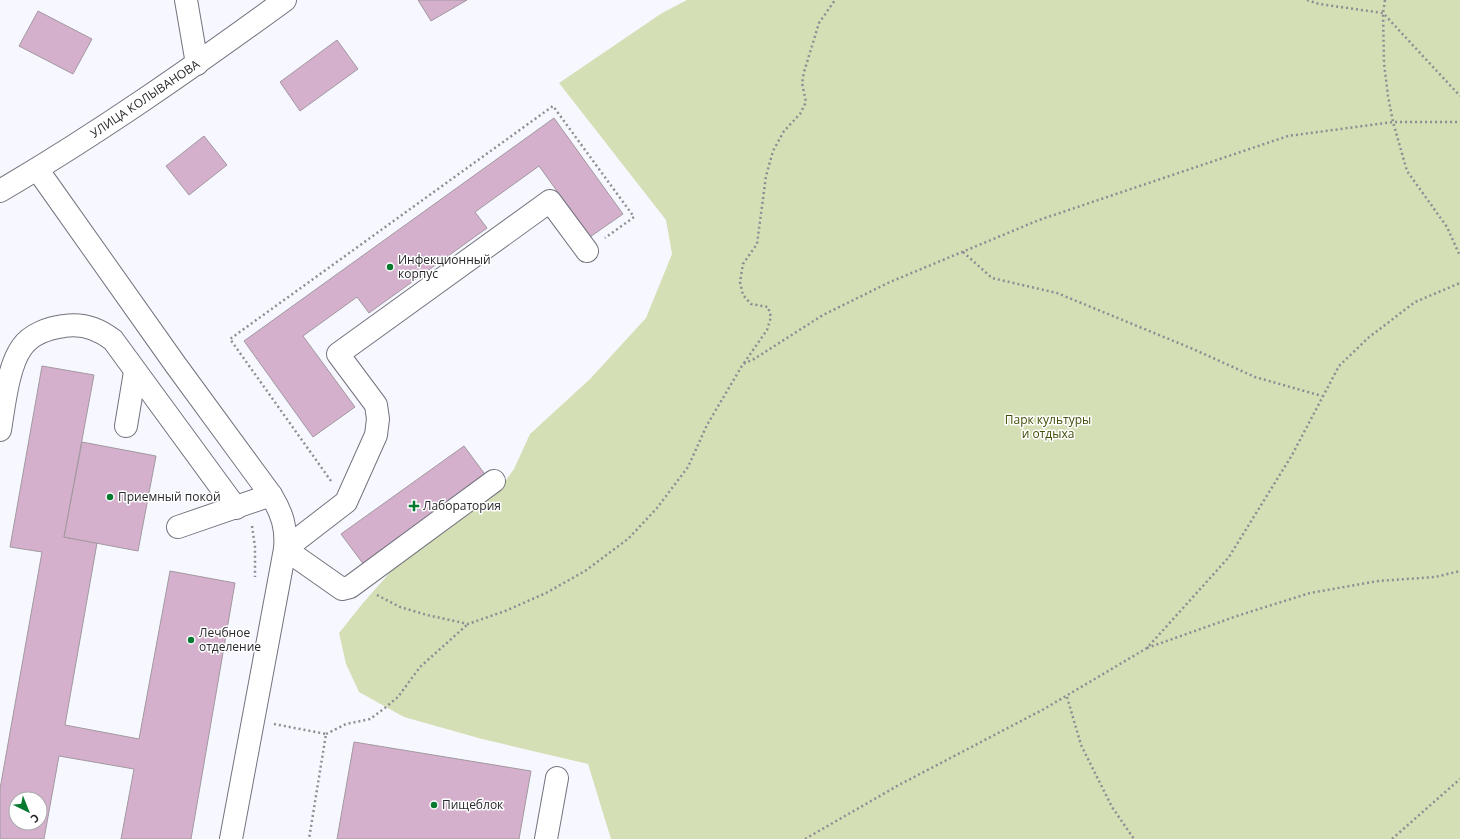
<svg xmlns="http://www.w3.org/2000/svg" width="1460" height="839" viewBox="0 0 1460 839" font-family="'Open Sans',sans-serif">
  <style>
    .green { fill: #d4dfb6 }
    .building { fill: #d5b0cd; stroke: #a2989f; fill-rule: evenodd }
    .lines { fill: none; stroke-linecap: round; stroke-linejoin: round }
    .minor-casing { stroke: #72737d; stroke-width: 24 }
    .path { stroke: #8d8d93; stroke-width: 2.5; stroke-dasharray: 2 3; stroke-linecap: butt }
    .minor { stroke: #fff; stroke-width: 22 }
    .poi-dot { fill: #077a30; stroke: #fff; stroke-width: 1.5 }
    .labels { text-anchor: middle; stroke-width: 3; stroke-linejoin: round; paint-order: stroke }
    .street-label { font-size: 12px; fill: #28282c; stroke: #fff }
    .poi-label { font-size: 12px; fill: #28282c; stroke: #fff; text-anchor: start }
    .park-label { font-size: 12px; fill: #424d09; stroke: #fff }
  </style>
  <rect width="100%" height="100%" fill="#f7f8ff"/>
  <polygon class="green" points="687,0 1460,0 1460,839 611,839 588,764 482,739 404,717 359,692 346,664 339,633 363,603 392,570 496,494 514,469 530,434 590,379 646,318 672,254 666,220 559,83 662,13"/>
  <g class="building">
    <polygon points="418,0 467,0 431,21"/>
    <polygon points="38,11 92,39 73,74 19,46"/>
    <polygon points="337,40 358,69 300,111 280,82"/>
    <polygon points="554,118 623,214 590,237 539,166 475,212 487,228 369,313 357,297 303,336 355,407 313,437 244,341"/>
    <polygon points="204,136 227,165 189,195 166,166"/>
    <path d="M 42,366 L 94,375 L 64,537 L 97,543 L 65,725 L 139,739 L 170,571 L 235,583 L 191,839 L 121,839 L 134,769 L 59,756 L 44,839 L 0,839 L 0,789 L 42,552 L 10,547 ZM 16,799 L 40,799 L 40,823 L 16,823 Z"/>
    <polygon points="82,442 156,456 138,551 64,537"/>
    <polygon points="464,446 487,477 364,565 341,534"/>
    <polygon points="354,742 531,771 519,839 337,839"/>
  </g>
  <g class="lines">
    <defs>
      <g id="minor">
        <polyline points="186,0 197,64"/>
        <path d="M 37,169 L 175,364 L 271,495 C 282,513 287,528 285,549 L 231,839"/>
        <path d="M 0,191 C 99,133 193,67 285,0"/>
        <polyline points="126,426 135,372"/>
        <path d="M 0,430 C 4,406 8,366 22,347 C 31,334 49,328 64,326 C 82,323 99,329 113,340 L 236,508"/>
        <polyline points="494,481 350,587 342,589 285,549 346,502 376,435 378,419 376,405 338,354 550,201 587,251"/>
        <polyline points="178,527 271,495"/>
        <polyline points="546,839 557,778"/>
      </g>
    </defs>
    <use href="#minor" class="minor-casing"/>
    <g class="path">
      <polyline points="1307,0 1319,4 1383,13 1460,96"/>
      <polyline points="1385,0 1383,13 1384,63 1388,96 1393,122 1407,171 1447,227 1460,256"/>
      <polyline points="963,252 992,278 1057,293 1193,349 1255,377 1322,396"/>
      <polyline points="744,363 767,330 771,317 768,307 751,304 743,295 740,282 743,264 757,244 766,176 773,151 784,131 800,114 806,102 802,83 804,72 819,23 835,0"/>
      <polyline points="331,481 230,339 553,106 634,217 605,238"/>
      <polyline points="252,526 255,547 255,577"/>
      <polyline points="377,595 400,607 427,615 468,624 505,611 546,593 585,571 628,539 657,508 688,467 707,425 743,364 754,359 823,315 890,282 1039,220 1288,136 1393,122 1460,122"/>
      <polyline points="1147,648 1237,616 1310,593 1378,581 1435,577 1460,571"/>
      <polyline points="1067,697 1081,745 1112,807 1134,839"/>
      <polyline points="274,724 326,734 309,839"/>
      <polyline points="326,734 346,724 370,719 386,707 398,697 420,667 468,624"/>
      <polyline points="805,839 897,786 1044,709 1147,648 1229,557 1292,455 1339,366 1368,338 1415,302 1460,283"/>
      <polyline points="1392,839 1460,779"/>
    </g>
    <use href="#minor" class="minor"/>
  </g>
  <g class="poi-dot">
    <circle cx="390" cy="267" r="4"/>
    <circle cx="110" cy="497" r="4"/>
    <path d="M412 500h4v4h4v4h-4v4h-4v-4h-4v-4h4z"/>
    <circle cx="191" cy="640" r="4"/>
    <circle cx="434" cy="805" r="4"/>
  </g>
  <g class="labels">
    <g class="street-label">
      <text transform="translate(145 99) rotate(-34)" y="4">УЛИЦА КОЛЫВАНОВА</text>
    </g>
    <g class="poi-label">
      <text x="398" y="264">Инфекционный<tspan x="398" dy="14">корпус</tspan></text>
      <text x="118" y="501">Приемный покой</text>
      <text x="423" y="510">Лаборатория</text>
      <text x="199" y="637">Лечбное<tspan x="199" dy="14">отделение</tspan></text>
      <text x="442" y="809">Пищеблок</text>
    </g>
    <g class="park-label">
      <text x="1048" y="424">Парк культуры<tspan x="1048" dy="14">и отдыха</tspan></text>
    </g>
  </g>
  <g transform="translate(28 811) rotate(137)"><circle r="19" fill="#ffffff" stroke="#a9a9ab"/>
  <path d="M0-3L7 15L0 10L-7 15Z" fill="#077a30"/>
  <text y="-6" font-size="11" font-weight="bold" text-anchor="middle" fill="#28282c">С</text>
  </g>
</svg>
